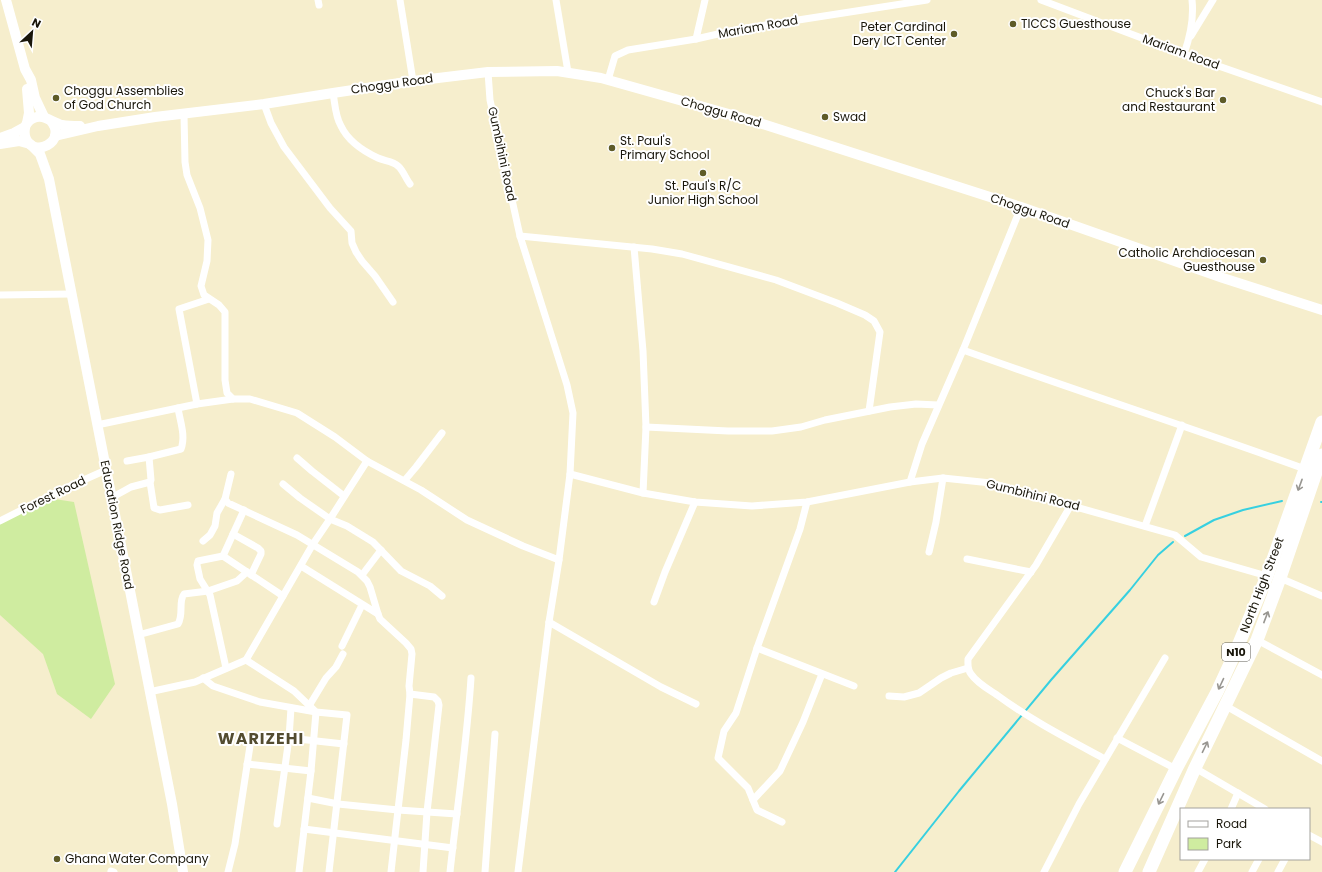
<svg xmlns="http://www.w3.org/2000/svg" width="1322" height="872" viewBox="0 0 1322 872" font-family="Poppins,sans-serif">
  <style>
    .green { fill: #cfeca0 }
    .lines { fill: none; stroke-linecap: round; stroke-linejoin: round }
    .stream { stroke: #37d0e0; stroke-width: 2 }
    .street { stroke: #fff; stroke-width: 7 }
    .secondary { stroke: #fff; stroke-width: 10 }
    .highway { stroke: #fff; stroke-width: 13 }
    .oneway { stroke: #989691 }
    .poi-dot { fill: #5e5b27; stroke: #fff; stroke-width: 1.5 }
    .labels { text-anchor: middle; stroke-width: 4; stroke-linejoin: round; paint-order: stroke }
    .shield { fill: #fff; stroke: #5e5c54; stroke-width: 1 }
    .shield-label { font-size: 11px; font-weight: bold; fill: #19160a }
    .poi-label { font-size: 12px; fill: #19160a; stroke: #fff; text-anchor: start }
    .street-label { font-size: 12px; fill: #19160a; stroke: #fff }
    .district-label { font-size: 16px; font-weight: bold; letter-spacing: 1px; fill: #534c30; stroke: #fff }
  </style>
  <rect width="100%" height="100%" fill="#f6eecd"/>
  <polygon class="green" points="48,498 74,502 115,684 91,719 57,694 43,654 0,615 0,523"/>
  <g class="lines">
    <g class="stream">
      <polyline points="1321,502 1322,502"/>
      <polyline points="1185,536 1214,520 1243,510 1282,501"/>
      <polyline points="895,872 959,791 1051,680 1130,590 1158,555 1173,542"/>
    </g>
    <g class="street">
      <polyline points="318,0 319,5"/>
      <polyline points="400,0 413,81"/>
      <polyline points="556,0 568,72"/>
      <polyline points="1041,0 1184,54 1322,102"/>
      <polyline points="1191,36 1213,0"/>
      <polyline points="696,39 705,0"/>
      <path d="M 1184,54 C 1190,37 1194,18 1192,0"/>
      <polyline points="488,72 490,100 520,236 567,385 573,413 570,474 559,560"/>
      <polyline points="608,80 615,56 628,50 696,39 740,29 927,0"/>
      <path d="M 333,93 C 335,103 335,116 341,126 C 348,141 363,151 378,158 C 384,161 393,161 398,166 C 403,170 406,179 410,184"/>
      <polyline points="264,104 271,123 284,147 330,208 351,231 352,243 356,252 362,261 375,276 393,302"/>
      <polyline points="184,115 185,162 187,175 200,208 208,240 207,261 201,286 204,295 219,305 225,312 225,380 227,393 233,399 250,399 297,413 335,437 367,461 421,490 467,520 523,546 559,560 549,622 518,872"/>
      <polyline points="520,236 652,249 682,254 776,280 837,303 865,315 874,321 880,332 869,411"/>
      <polyline points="634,247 643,351 646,427 643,493"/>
      <polyline points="0,295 71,294"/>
      <path d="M 963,350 C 1077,391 1192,428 1305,469"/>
      <polyline points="197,404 179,309 209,299"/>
      <polyline points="97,425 197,404 233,399"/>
      <polyline points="646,427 728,431 772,431 801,427 825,420 890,407 916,404 938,405"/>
      <path d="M 149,457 L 181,449 C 186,436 180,421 178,408"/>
      <polyline points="297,458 312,471 344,496"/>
      <polyline points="231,474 225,499 228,503 297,535 358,572 367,581 370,587 378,614 380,619 406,643 411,649 412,654 409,686 410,694 406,740 398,810 338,804 308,798"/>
      <polyline points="570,474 643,493 695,502 752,506 807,502 910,482 943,478 991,483 1175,535 1201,557 1267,576"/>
      <polyline points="405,480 416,467 442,433"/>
      <polyline points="150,482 154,508 160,510 188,505"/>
      <polyline points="910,482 922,444 963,350 1021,207"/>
      <polyline points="283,484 300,498 330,519 347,526 373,542 401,571 430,586 442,596"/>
      <polyline points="111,498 131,487 150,482 151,480 149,457 127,461"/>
      <path d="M 1071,505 L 1036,565 L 968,659 C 968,664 967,669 971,674 C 977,683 988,689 997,695 C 1031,720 1068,739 1105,759"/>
      <polyline points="0,521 59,491 106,470"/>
      <polyline points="1145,526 1182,425"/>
      <polyline points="233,534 258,548 261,551 261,554 251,575"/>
      <polyline points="203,541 210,535 215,526 217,513 225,499"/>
      <polyline points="929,552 936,522 943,478"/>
      <polyline points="223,556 244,510"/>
      <polyline points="967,559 1031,572"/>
      <polyline points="301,566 378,614"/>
      <polyline points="362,575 381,550"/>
      <polyline points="1280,578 1322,596"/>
      <polyline points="654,602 665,572 695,502"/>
      <polyline points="549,622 661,687 696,704"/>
      <path d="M 138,635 L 178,624 C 184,614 178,602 184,594 L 208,591 L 237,581 L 247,572"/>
      <polyline points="1257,640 1322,675"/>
      <polyline points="342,646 362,605"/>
      <polyline points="757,648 854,686"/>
      <polyline points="246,660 294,691 316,712 311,771 299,872"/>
      <polyline points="226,668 210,595 200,579 197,565 198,561 223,556 283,596"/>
      <polyline points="203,678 213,686 260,702 316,712 347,715 329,872"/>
      <polyline points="149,692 195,682 246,660 313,544 330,519 367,461"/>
      <polyline points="410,694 434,697 438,701 439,705 427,812 423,872"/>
      <polyline points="889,696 904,697 919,693 941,678 951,673 968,668"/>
      <polyline points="309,706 326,678 336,667 343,654"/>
      <polyline points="1226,706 1322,761"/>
      <polyline points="289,738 344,744"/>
      <polyline points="1117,738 1176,769"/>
      <polyline points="247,764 311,771"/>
      <polyline points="1195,768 1265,809"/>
      <polyline points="753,800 780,771 803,722 822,674"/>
      <polyline points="1231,809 1238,793"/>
      <polyline points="782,822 757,810 748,788 718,758 724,731 736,713 757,648 800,529 807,502"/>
      <polyline points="277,824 289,738 291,708"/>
      <polyline points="304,829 453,848"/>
      <polyline points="1309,835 1322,842"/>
      <polyline points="111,871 114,872"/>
      <polyline points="228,872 235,844 250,746"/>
      <polyline points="391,872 398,810 457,814"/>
      <path d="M 450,872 C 457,807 467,743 471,678"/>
      <polyline points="485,872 495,734"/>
      <polyline points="1044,872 1079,804 1165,658"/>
      <polyline points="1198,872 1205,859"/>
      <polyline points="1252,872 1259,859"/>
      <polyline points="1278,872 1285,859"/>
    </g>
    <g class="secondary">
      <polyline points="6,0 25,69 31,80 35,98 44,117"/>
      <polyline points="27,89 29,113 27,123"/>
      <path d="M 50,120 C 70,142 31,160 25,136 C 24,130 25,125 28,122 C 40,110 50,122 62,125 C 68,126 74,126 80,126"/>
      <polyline points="55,136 98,126 155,117 264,104 333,93 413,81 488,72 557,71 601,78 750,120 1021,207 1223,278 1322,310"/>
      <polyline points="0,138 14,133 25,127"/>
      <polyline points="0,144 19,141 30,144"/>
      <polyline points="31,145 40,154 49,179 172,804 183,872"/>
    </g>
    <g class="highway">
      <polyline points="1125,872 1176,769 1217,692 1235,653 1267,576 1322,422"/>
      <polyline points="1149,872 1195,768 1257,640 1280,578 1322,455"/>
    </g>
  </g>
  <defs><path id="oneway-shaft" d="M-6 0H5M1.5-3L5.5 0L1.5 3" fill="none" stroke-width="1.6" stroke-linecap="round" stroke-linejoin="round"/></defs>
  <g class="oneway">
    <use href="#oneway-shaft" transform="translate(1300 485) rotate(110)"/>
    <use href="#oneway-shaft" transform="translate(1266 617) rotate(-69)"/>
    <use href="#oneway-shaft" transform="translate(1221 684) rotate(115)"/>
    <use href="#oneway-shaft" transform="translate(1205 747) rotate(-64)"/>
    <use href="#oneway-shaft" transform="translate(1161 799) rotate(116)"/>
  </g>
  <g class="poi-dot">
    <circle cx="1013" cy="24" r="4"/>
    <circle cx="954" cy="34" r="4"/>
    <circle cx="56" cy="98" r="4"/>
    <circle cx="1223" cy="100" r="4"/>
    <circle cx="825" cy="117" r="4"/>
    <circle cx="612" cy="148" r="4"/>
    <circle cx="703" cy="173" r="4"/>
    <circle cx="1263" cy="260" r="4"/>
    <circle cx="57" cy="859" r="4"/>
  </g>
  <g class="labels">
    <rect class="shield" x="1222" y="643" width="28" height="18" rx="3"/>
    <g class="shield-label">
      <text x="1236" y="656">N10</text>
    </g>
    <g class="poi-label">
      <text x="1021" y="28">TICCS Guesthouse</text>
      <text x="946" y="31" text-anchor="end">Peter Cardinal<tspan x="946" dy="14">Dery ICT Center</tspan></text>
      <text x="64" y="95">Choggu Assemblies<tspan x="64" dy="14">of God Church</tspan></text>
      <text x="1215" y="97" text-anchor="end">Chuck's Bar<tspan x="1215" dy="14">and Restaurant</tspan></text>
      <text x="833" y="121">Swad</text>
      <text x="620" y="145">St. Paul's<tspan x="620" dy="14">Primary School</tspan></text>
      <text x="703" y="190" text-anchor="middle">St. Paul's R/C<tspan x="703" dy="14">Junior High School</tspan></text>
      <text x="1255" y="257" text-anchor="end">Catholic Archdiocesan<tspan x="1255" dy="14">Guesthouse</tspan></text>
      <text x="65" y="863">Ghana Water Company</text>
    </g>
    <g class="street-label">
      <text transform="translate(758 27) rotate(-10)" y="4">Mariam Road</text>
      <text transform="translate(1181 52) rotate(20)" y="4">Mariam Road</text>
      <text transform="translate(392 84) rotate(-8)" y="4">Choggu Road</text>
      <text transform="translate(721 112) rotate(16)" y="4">Choggu Road</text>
      <text transform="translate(502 154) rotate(78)" y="4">Gumbihini Road</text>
      <text transform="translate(1030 211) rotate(19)" y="4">Choggu Road</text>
      <text transform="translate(53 495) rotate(-26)" y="4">Forest Road</text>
      <text transform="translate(1033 495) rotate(14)" y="4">Gumbihini Road</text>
      <text transform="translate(117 525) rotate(79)" y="4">Education Ridge Road</text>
      <text transform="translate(1262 585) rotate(-69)" y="4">North High Street</text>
    </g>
    <g class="district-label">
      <text x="261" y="744">WARIZEHI</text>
    </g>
  </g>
  <rect x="1180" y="808" width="130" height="52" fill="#ffffff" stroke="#a3a29d"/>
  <rect x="1188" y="821" width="20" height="6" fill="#ffffff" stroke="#a3a29d"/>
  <text x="1216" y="828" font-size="12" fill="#19160a">Road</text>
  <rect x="1188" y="838" width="20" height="12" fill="#cfeca0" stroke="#a3a29d"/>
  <text x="1216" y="848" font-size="12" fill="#19160a">Park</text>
  <g transform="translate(32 32) rotate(26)" stroke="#ffffff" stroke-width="3" paint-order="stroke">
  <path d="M0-3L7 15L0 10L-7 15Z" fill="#19160a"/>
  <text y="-6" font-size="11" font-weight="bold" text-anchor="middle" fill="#19160a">N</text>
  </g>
</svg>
